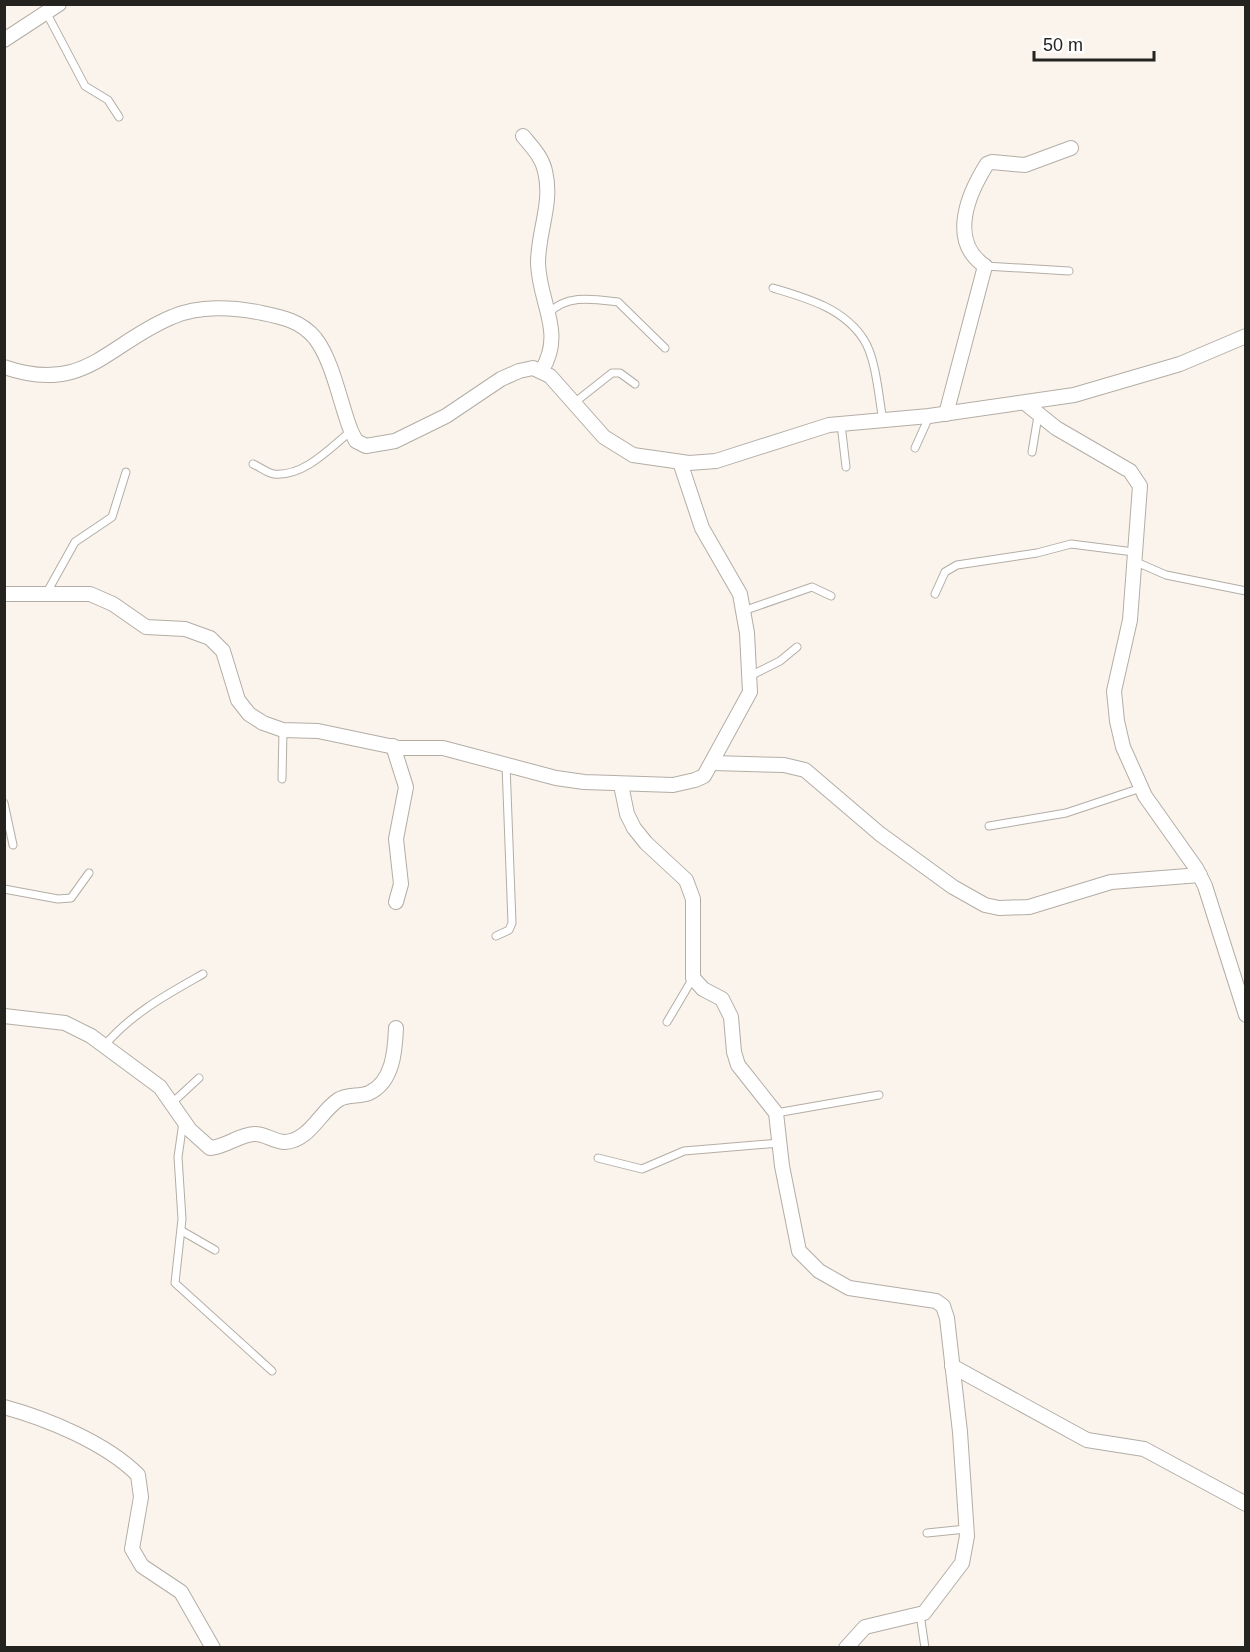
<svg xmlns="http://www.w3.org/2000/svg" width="1250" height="1652" viewBox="0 0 1250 1652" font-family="Arial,sans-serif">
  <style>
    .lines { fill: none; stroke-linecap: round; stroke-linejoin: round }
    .lane-casing { stroke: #b3ada6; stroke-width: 9 }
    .street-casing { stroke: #b3ada6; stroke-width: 16 }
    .lane { stroke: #fff; stroke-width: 7 }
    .street { stroke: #fff; stroke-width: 14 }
  </style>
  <rect width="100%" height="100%" fill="#faf4ed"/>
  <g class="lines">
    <defs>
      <g id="lane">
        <polyline points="46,12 85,86 108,100 119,117"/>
        <polyline points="985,266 1069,271"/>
        <path d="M 773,288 C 806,298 844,308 864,340 C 876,358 879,399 883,421"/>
        <path d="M 548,314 C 566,294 593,299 618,302 L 665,348"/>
        <polyline points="574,403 612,373 620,373 635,384"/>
        <polyline points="841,424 846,467"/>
        <polyline points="915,448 929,417"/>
        <polyline points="1032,452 1038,416"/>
        <path d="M 253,464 C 260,467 267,473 274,474 C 304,477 330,448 351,431"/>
        <polyline points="1134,561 1166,575 1246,591"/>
        <polyline points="46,594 75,542 112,517 126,472"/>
        <polyline points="935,594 945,572 957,565 1037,553 1071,544 1134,552"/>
        <polyline points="743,611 812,587 831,596"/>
        <polyline points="750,676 780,661 797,647"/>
        <polyline points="282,779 283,730"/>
        <polyline points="4,803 13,845"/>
        <polyline points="989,826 1066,813 1141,788"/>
        <polyline points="4,889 58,899 71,898 89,873"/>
        <polyline points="496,936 509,930 512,923 506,765"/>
        <polyline points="667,1022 693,978"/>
        <path d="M 104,1046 C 132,1013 166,995 203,974"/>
        <polyline points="172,1103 199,1078"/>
        <polyline points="776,1113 879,1095"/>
        <polyline points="183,1122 178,1157 182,1219 175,1283 272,1371"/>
        <polyline points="598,1158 642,1169 684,1151 780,1143"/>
        <polyline points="182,1231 215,1250"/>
        <polyline points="927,1533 966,1529"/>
        <polyline points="920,1614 925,1648"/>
      </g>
      <g id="street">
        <polyline points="4,40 59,4"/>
        <path d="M 523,136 C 532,147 542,157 545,171 C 553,203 538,231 538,263 C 539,303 565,332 542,370"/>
        <path d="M 4,367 C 85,395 107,344 172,317 C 199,305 234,307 262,313 C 282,317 301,321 315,338 C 333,361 340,403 351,431 L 356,441 L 366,446 L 395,441 L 446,416 L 501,379 L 519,371 L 533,368 L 550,376 L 604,437 L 633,455 L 689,463 L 716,461 L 829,425 L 929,416 L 1074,395 L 1180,364 L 1246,336"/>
        <polyline points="1025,403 1056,428 1130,471 1140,486 1130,620 1114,691 1117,721 1123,747 1145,796 1196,868 1205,886 1246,1015"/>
        <path d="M 946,414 L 985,266 C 948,241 968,194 987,164 L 992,162 L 1025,165 L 1071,148"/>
        <polyline points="4,594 90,594 113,604 146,627 185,629 210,638 223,651 238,700 249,714 263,723 283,730 318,731 399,748 443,748 556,778 584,782 673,785 695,780 704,776 750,692 747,633 740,594 702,528 680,462"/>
        <polyline points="393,746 406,787 396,839 401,884 396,902"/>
        <polyline points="713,763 784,765 805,770 880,834 953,887 985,905 999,908 1029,907 1111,882 1200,875"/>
        <polyline points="621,785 627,814 634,828 646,843 686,880 693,899 693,978 703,989 722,999 731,1017 734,1052 738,1065 776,1113 782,1166 799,1251 819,1271 849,1288 936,1301 943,1306 947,1318 960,1432 967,1536 962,1563 924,1613 865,1627 846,1648"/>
        <path d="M 4,1016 L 65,1023 L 91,1036 L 160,1087 L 190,1130 L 210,1148 C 226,1147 238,1135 254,1134 C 264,1133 274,1142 285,1142 C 309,1141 320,1112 338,1100 C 347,1094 359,1097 369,1093 C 393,1082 395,1051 396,1028"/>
        <polyline points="952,1366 1087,1440 1144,1449 1246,1504"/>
        <path d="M 4,1407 C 48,1419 106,1443 138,1475 L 141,1497 L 132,1549 L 142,1566 L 181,1592 L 213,1648"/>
      </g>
    </defs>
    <use href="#lane" class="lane-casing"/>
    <use href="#street" class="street-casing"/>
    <use href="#lane" class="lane"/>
    <use href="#street" class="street"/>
  </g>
  <rect width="1250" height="1652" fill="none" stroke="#252320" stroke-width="12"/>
  <path d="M1034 51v9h120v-9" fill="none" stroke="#252320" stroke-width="3"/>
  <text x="1043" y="51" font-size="18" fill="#252320" stroke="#ffffff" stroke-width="4.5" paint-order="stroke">50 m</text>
</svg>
